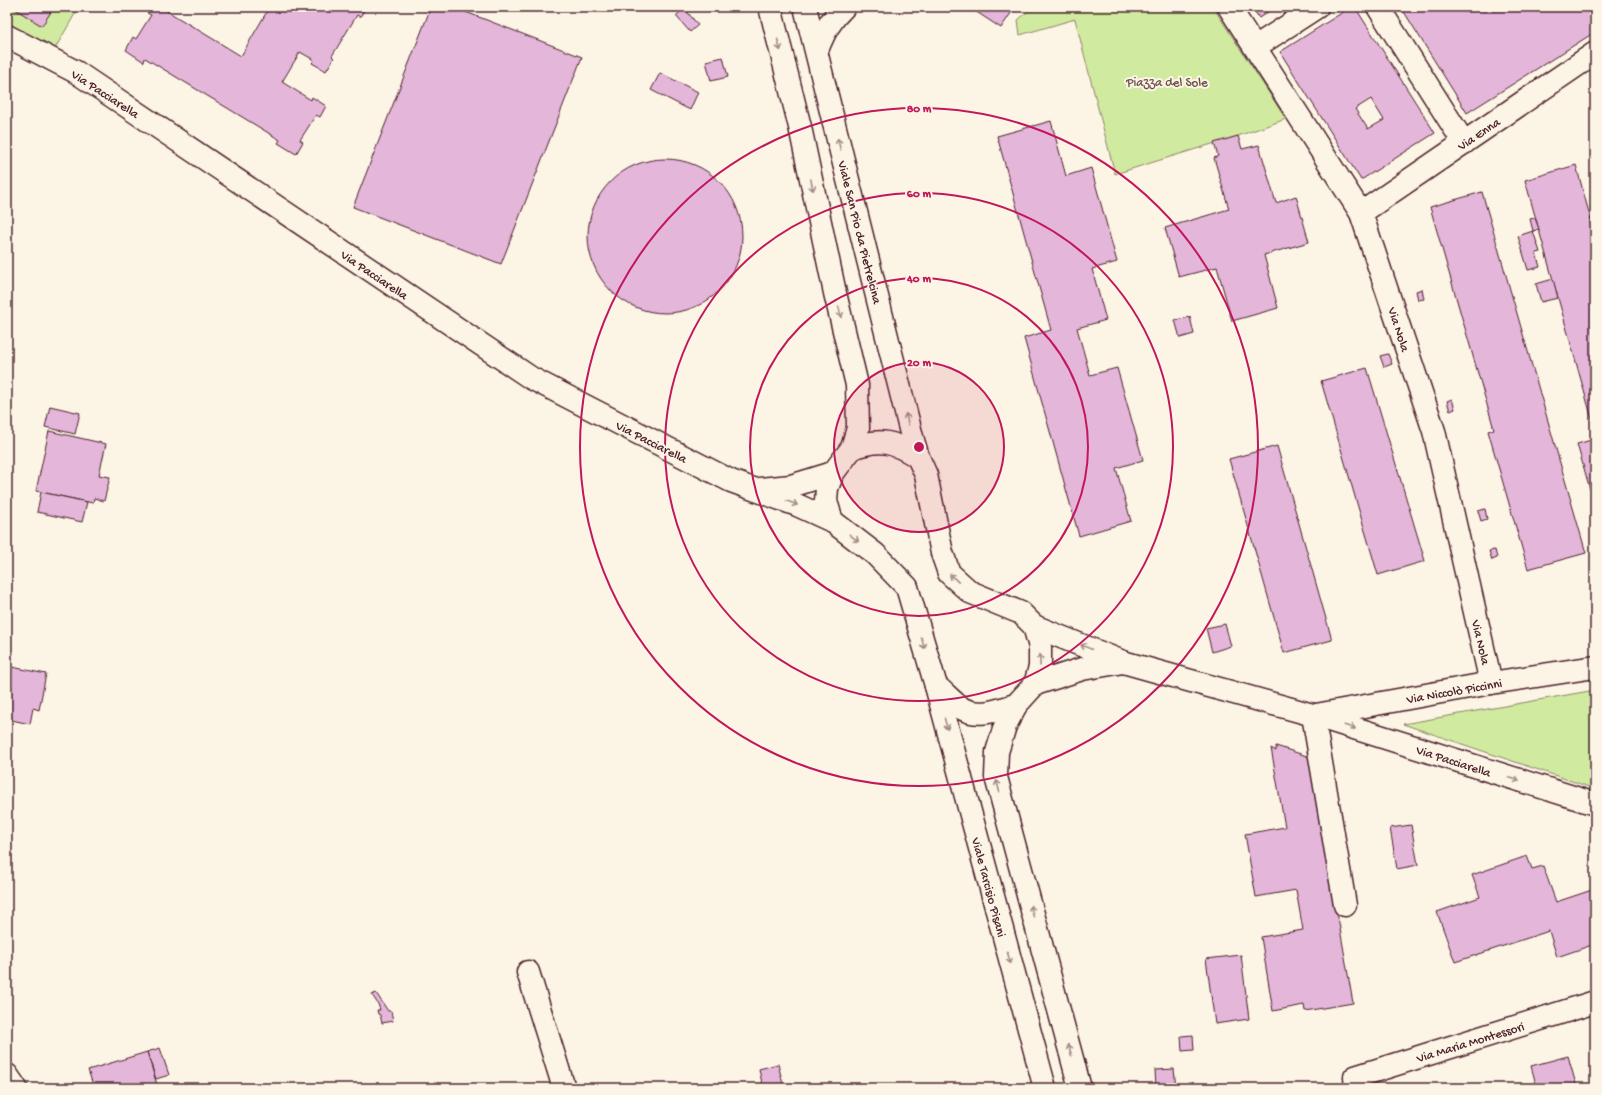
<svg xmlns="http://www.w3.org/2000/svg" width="1602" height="1095" viewBox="0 0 1602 1095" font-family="'Gochi Hand',sans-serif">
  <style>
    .green { fill: #d0eaa0; stroke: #8d8466 }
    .building { fill: #e3b6da; stroke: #4a1f2b; fill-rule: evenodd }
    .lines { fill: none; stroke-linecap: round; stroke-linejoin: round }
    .street-casing { stroke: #4a1f2b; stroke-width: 25 }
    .secondary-casing { stroke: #4a1f2b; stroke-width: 25 }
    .street { stroke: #fcf5e5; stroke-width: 22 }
    .secondary { stroke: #fcf5e5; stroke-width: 22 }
    .oneway { stroke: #a38a88 }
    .ring { fill: none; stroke: #c2185b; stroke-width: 2 }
    .labels { text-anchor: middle; stroke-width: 4; stroke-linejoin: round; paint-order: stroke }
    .park-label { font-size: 13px; fill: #6c5248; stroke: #fcf5e5 }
    .street-label { font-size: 13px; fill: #4a1f2b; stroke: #fcf5e5 }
    .centre { fill: #c2185b; stroke: #fcf5e5; stroke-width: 2 }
    .ring-label { font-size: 12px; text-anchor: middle; font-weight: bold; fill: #c2185b; stroke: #fcf5e5; stroke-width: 4; stroke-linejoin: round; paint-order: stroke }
  </style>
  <rect width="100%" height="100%" fill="#fcf5e5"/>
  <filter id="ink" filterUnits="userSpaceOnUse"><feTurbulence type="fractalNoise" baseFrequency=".025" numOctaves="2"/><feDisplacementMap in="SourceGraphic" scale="8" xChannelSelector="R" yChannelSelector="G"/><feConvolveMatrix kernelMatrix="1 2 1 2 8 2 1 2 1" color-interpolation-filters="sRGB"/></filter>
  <g filter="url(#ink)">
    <g class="green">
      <polygon points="7,7 79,7 53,52 7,23"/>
      <polygon points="1033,7 1213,7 1286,119 1238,136 1115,174 1075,19 1020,35 1018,20"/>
      <polygon points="1595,690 1595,789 1403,724"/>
    </g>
    <g class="building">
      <polygon points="12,7 54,7 42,26"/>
      <polygon points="151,7 167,7 169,8 167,11 241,56 269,8 267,7 295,7 302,11 304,7 366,7 360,17 357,15 332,56 334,58 326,71 312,63 314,60 300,52 282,82 311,100 312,97 326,106 320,117 316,115 300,140 303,142 296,154 278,143 280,140 145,58 144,62 126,50 133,37 136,39 151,15 147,13"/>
      <polygon points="431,7 453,7 582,57 501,264 353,207"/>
      <polygon points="969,7 1015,7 1001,28"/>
      <polygon points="1252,7 1275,7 1259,18"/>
      <path d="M 1351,7 L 1355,7 L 1435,133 L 1361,180 L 1280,52 ZM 1371,99 L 1384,120 L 1368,129 L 1355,109 Z"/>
      <polygon points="1401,7 1595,7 1595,32 1467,113"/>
      <polygon points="684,8 698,25 690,32 676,16"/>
      <polygon points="723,57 728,77 711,81 706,61"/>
      <polygon points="660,73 698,92 690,110 651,90"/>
      <polygon points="1051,121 1066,176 1091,168 1117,262 1092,269 1106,320 1077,328 1090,375 1117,368 1143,460 1116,468 1131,521 1079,536 1024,338 1051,330 997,136"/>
      <polygon points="1238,136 1242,149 1259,145 1276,203 1296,196 1309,242 1264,255 1278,308 1232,321 1217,267 1179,277 1165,228 1229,209 1214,158 1218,156 1214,143"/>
      <circle cx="665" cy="236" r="77"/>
      <polygon points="1576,165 1595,235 1595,430 1525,180"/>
      <polygon points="1482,192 1586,553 1528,569 1488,431 1494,429 1430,207"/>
      <polygon points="1535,218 1539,229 1533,231 1530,219"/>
      <polygon points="1533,231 1540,252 1536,253 1540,267 1528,270 1518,236"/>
      <polygon points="1553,279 1558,298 1541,302 1536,284"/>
      <polygon points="1422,289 1424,299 1418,300 1416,291"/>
      <polygon points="1190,317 1194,334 1180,338 1175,320"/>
      <polygon points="1388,354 1392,364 1384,367 1380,356"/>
      <polygon points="1367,368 1425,561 1378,575 1321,381"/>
      <polygon points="1452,399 1455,409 1450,411 1447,401"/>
      <polygon points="50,406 80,413 75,434 45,427"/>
      <polygon points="49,431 106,444 99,475 110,477 104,501 94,498 93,503 36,491"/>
      <polygon points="1595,439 1595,507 1577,444"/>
      <polygon points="1277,446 1332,640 1284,653 1229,459"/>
      <polygon points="41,492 87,502 82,522 37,512"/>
      <polygon points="1485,509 1487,519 1481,521 1478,511"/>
      <polygon points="1495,550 1497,558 1492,560 1489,551"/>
      <polygon points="7,579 11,581 7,600"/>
      <polygon points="1225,624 1231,646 1212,652 1206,628"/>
      <polygon points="7,666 46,674 39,710 33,708 30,724 7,719"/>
      <polygon points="1276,746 1310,757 1353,1003 1305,1011 1304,1005 1273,1011 1261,937 1303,930 1296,890 1256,897 1245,834 1285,827 1271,748 1276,751"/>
      <polygon points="1411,825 1418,865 1397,869 1390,828"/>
      <polygon points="1527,856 1532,869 1543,866 1556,902 1595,889 1595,944 1557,957 1549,931 1455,962 1437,912 1480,897 1472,875"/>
      <polygon points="1241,955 1249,1019 1215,1024 1206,959"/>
      <polygon points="376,993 388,1011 391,1011 393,1021 382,1023 380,1015 378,1014 377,1010 380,1010 378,1004 372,995"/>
      <polygon points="1193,1035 1194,1050 1182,1051 1181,1036"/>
      <polygon points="160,1048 169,1075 156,1079 147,1052"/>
      <polygon points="147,1052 158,1088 94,1088 88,1070"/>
      <polygon points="1568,1056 1577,1088 1537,1088 1531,1066"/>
      <polygon points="778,1064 784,1088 763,1088 759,1069"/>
      <polygon points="1174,1069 1176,1088 1156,1088 1155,1070"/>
    </g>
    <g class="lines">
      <defs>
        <g id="street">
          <polyline points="1229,7 1361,213 1434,431 1491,683"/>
          <polyline points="1378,7 1464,143"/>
          <polyline points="7,36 76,72 531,378 731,481 797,505 832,521"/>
          <polyline points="1255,47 1317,7"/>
          <path d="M 817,50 C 824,33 830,20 844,7"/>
          <polyline points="1361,213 1595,53"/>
          <polyline points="760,489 791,486 833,473"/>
          <polyline points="1034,626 1123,662 1313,715 1595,804"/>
          <polyline points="1035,684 1082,669 1123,662"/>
          <polyline points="1313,715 1345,905"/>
          <polyline points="1316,715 1491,683 1595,667"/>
          <polyline points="528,972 564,1088"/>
          <polyline points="7,1075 16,1088"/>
          <polyline points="1356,1088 1355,1077 1595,1002"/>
        </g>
        <g id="secondary">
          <polyline points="770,7 800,127 835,293 857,385 858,428 852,448 833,473 827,488 826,501 832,521 875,554 907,587 936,686 1045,1088"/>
          <polyline points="805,7 912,437 918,457 926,475 942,553 949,573 970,592 1021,613 1034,626 1040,647 1040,667 1035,684 1016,705 1005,726 997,752 996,777 1080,1088"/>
          <path d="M 852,448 C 880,438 893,441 918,457"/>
          <path d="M 936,686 C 945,693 953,703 963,709 C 979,718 1000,709 1016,705"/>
        </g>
      </defs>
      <use href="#street" class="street-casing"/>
      <use href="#secondary" class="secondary-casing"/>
      <use href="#street" class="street"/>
      <use href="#secondary" class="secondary"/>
    </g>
    <defs><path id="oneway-shaft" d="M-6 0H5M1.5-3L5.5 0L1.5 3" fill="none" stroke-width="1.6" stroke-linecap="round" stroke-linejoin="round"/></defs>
    <g class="oneway">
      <use href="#oneway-shaft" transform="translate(779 45) rotate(76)"/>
      <use href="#oneway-shaft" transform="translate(839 144) rotate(-104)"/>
      <use href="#oneway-shaft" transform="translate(812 185) rotate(78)"/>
      <use href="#oneway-shaft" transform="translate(840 312) rotate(76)"/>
      <use href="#oneway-shaft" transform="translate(907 419) rotate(-104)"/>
      <use href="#oneway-shaft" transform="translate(792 503) rotate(21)"/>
      <use href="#oneway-shaft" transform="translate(854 538) rotate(38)"/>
      <use href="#oneway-shaft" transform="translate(954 578) rotate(-137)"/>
      <use href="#oneway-shaft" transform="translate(923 643) rotate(73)"/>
      <use href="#oneway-shaft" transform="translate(1086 647) rotate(-158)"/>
      <use href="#oneway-shaft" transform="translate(1040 660) rotate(-91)"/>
      <use href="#oneway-shaft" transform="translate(946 724) rotate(75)"/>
      <use href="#oneway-shaft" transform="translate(1350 727) rotate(18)"/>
      <use href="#oneway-shaft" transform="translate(1514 779) rotate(18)"/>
      <use href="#oneway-shaft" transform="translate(998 786) rotate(-105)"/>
      <use href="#oneway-shaft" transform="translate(1032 911) rotate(-105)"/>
      <use href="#oneway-shaft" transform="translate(1009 958) rotate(75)"/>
      <use href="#oneway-shaft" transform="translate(1070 1050) rotate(-105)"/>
    </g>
  </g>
  <circle cx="919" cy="447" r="85" fill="#c2185b" fill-opacity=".12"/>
  <g class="ring">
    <circle cx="919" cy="447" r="85"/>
    <circle cx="919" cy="447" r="169"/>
    <circle cx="919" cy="447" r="254"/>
    <circle cx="919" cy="447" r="339"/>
  </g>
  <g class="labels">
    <g class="park-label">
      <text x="1167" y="86">Piazza del Sole</text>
    </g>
    <g class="street-label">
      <text transform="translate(106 93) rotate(33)" y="5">Via Pacciarella</text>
      <text transform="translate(1478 133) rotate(-34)" y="5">Via Enna</text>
      <text transform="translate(861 232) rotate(76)" y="5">Viale San Pio da Pietrelcina</text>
      <text transform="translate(375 274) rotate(34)" y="5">Via Pacciarella</text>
      <text transform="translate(1400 329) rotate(72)" y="5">Via Nola</text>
      <text transform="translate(652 441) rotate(27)" y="5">Via Pacciarella</text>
      <text transform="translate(1482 642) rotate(77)" y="5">Via Nola</text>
      <text transform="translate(1454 690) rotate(-10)" y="5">Via Niccolò Piccinni</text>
      <text transform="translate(1454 760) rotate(18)" y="5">Via Pacciarella</text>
      <text transform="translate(990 887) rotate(75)" y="5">Viale Tarcisio Pisani</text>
      <text transform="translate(1470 1041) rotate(-17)" y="5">Via Maria Montessori</text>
    </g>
  </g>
  <circle cx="919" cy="447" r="6" class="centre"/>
  <g class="ring-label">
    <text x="919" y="112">80 m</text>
    <text x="919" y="197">60 m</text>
    <text x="919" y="282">40 m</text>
    <text x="919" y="366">20 m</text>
  </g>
  <rect width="1602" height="1095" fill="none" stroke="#fcf5e5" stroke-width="24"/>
  <rect x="12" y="12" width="1578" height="1071" fill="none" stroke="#4a1f2b" stroke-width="1.5" filter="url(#ink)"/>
</svg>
